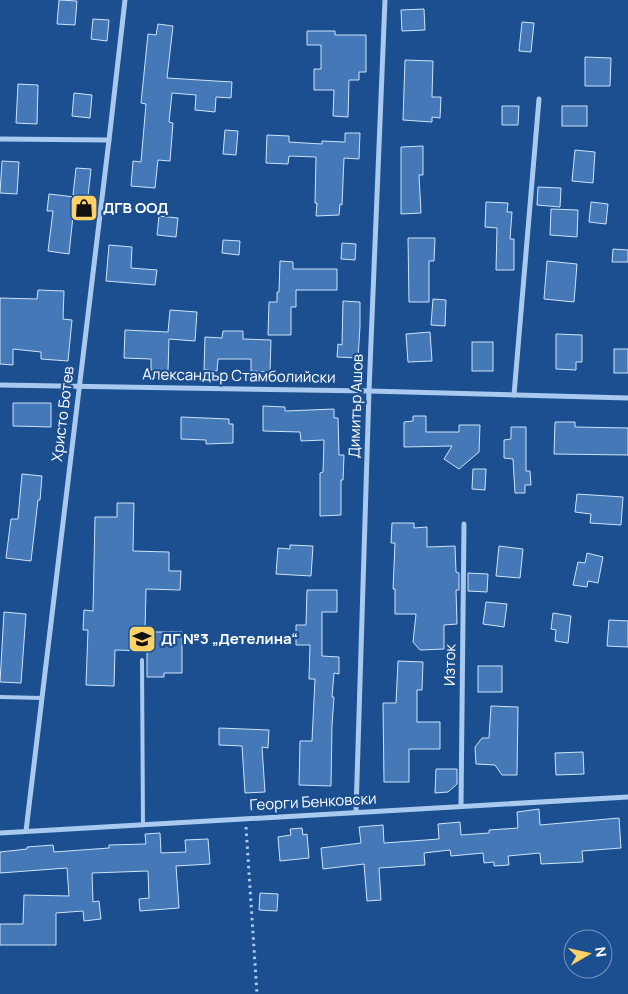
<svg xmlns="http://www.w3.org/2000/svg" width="628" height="994" viewBox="0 0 628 994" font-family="Manrope,sans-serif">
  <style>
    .building { fill: #4478b7; stroke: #cfe3fa }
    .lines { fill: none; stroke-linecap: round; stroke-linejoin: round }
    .path { stroke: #a9c9ee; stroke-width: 3; stroke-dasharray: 2.5 4; stroke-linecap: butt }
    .service { stroke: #a9c9ee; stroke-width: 4 }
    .minor { stroke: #a9c9ee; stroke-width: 5 }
    .labels { text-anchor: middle; stroke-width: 4.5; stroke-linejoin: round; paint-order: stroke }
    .poi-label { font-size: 15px; font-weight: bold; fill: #fff; stroke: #1b4f8f; text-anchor: start }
    .street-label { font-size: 15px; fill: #fff; stroke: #1b4f8f }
  </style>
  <rect width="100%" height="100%" fill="#1b4f8f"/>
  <g class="building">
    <polygon points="59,0 77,1 75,25 57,24"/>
    <polygon points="424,9 425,30 402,31 401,10"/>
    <polygon points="93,19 109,20 107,41 91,39"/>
    <polygon points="522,22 534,23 531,52 519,51"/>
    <polygon points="158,24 173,26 167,78 232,82 231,98 216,97 215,112 195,110 196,95 172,93 169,122 173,123 170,161 158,160 155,188 131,186 133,161 141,162 146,104 141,103 148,34 156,35"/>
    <polygon points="307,31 335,31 335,35 366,35 366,72 359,72 359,80 349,80 348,117 333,116 334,90 314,90 314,69 321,69 321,45 307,45"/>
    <polygon points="585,57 611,58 610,86 585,86"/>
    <polygon points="405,60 433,61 432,97 441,97 440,118 432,117 432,122 403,120"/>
    <polygon points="18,84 38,85 37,124 16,123"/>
    <polygon points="74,93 92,95 90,118 72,116"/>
    <polygon points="502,106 519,106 518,125 502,125"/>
    <rect x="562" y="106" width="25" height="20"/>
    <polygon points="225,130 238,131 236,155 223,154"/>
    <polygon points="345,133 360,133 359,159 344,158 342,205 340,204 339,215 316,216 317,203 315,203 316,157 289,156 288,164 266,163 267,135 289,136 289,142 322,144 322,141 345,142"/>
    <polygon points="423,146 423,175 419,175 421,213 401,214 401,147"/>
    <polygon points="575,150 595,152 593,183 572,181"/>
    <polygon points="2,161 19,162 17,194 0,193"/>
    <polygon points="76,168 91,169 88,196 73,195"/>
    <polygon points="538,187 561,188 560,207 537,205"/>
    <polygon points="49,194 75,197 69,254 48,251 53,211 47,211"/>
    <polygon points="486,202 508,203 507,212 512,212 510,239 514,239 514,270 496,270 497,228 485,227"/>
    <polygon points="591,202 608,204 606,224 589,222"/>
    <polygon points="551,209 578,210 577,237 550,235"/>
    <polygon points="159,216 178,218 176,237 157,235"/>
    <polygon points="408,238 435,238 434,261 429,261 429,302 409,302"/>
    <polygon points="223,240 240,241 239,255 222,253"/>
    <polygon points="342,243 356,244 355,260 341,259"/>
    <polygon points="109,245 132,247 131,268 157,270 155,285 106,281"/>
    <polygon points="613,249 628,250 628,262 612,262"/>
    <polygon points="280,261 293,262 293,269 337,269 337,290 296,290 296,307 291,307 291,335 268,335 269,302 277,302 277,292 279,292"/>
    <polygon points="547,261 577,264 574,302 544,299"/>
    <polygon points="38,290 64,291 63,319 72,320 68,361 41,359 41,352 13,349 13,365 0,364 0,298 37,299"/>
    <polygon points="433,299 446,300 445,326 431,325"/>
    <polygon points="343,301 360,302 360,326 358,358 337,357 338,344 342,345"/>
    <polygon points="170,310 197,312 195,341 169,339 168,371 151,370 151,359 124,358 125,330 168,332"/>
    <polygon points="223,331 243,331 243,339 271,340 270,372 251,371 251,359 218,359 217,371 204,370 205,337 222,338"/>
    <polygon points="430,332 432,361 408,362 406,334"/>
    <polygon points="556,334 582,335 582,362 576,362 576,370 556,369"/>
    <rect x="472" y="342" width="21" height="29"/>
    <rect x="614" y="349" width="14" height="24"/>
    <polygon points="13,403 51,403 51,427 13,426"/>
    <polygon points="263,406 285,407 285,411 334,409 334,418 338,418 339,455 344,455 343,480 341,480 341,515 320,516 320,473 323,472 324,440 301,441 300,432 263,431"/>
    <polygon points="413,416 426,416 426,432 459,432 459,425 480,425 479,452 459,469 444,459 452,446 404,447 404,422 413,421"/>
    <polygon points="181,417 229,419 229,424 233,424 233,443 206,444 206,440 181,439"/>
    <polygon points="555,422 575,422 575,427 628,428 628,455 554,454"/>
    <polygon points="511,427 526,427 526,471 530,471 531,485 525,485 525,493 515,493 513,459 504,458 504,440 511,439"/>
    <polygon points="473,469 486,469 485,490 472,489"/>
    <polygon points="22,474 42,476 40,500 38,500 31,561 6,558 11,519 18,519"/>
    <polygon points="577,494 623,497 621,525 590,523 591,514 575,512"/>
    <polygon points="117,503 134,503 133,551 169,552 169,571 181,571 180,590 146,589 145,632 182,632 182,673 164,673 164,677 147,677 147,651 115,650 114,686 86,685 88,630 83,630 84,610 93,611 95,517 117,517"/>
    <polygon points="392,523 414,523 414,528 427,527 427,547 455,546 456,572 459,573 459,590 456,590 457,624 444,625 444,649 420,650 413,642 416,614 395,614 395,589 393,589 395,543 391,543"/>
    <polygon points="290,545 313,546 311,576 276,574 278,548 290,549"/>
    <polygon points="499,546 523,549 520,578 496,576"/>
    <polygon points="587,553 603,557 598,583 588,581 587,587 573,585 578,562 585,563"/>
    <polygon points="468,573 488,574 487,592 468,591"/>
    <polygon points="307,590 337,590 337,612 322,612 322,656 339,657 339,674 334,673 332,697 334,697 332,725 331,786 299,785 300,741 312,741 315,679 309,679 310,645 296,645 296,625 306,625"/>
    <polygon points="486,602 507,604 504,627 483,624"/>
    <polygon points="4,612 26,614 21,683 0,682"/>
    <polygon points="553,613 571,616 568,643 555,641 556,630 551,629"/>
    <polygon points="609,620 628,621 628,647 607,646"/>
    <polygon points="398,661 423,662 422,690 417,690 417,722 440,722 440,749 409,749 409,782 384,782 383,703 396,703"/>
    <rect x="478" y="666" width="24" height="26"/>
    <polygon points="491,706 518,707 517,775 502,775 495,765 476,764 475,747 482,738 489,738"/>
    <polygon points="219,728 269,730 268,748 262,747 265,792 245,793 242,746 219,745"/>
    <polygon points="583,752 584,774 556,775 555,753"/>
    <polygon points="436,769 457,769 457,784 448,792 435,793"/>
    <polygon points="539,809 540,825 619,818 621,848 582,851 583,862 541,864 540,853 508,856 509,865 494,866 494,862 484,863 483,853 451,856 450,850 424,853 425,865 379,868 381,900 367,901 364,864 323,869 321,848 361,843 359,827 383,825 384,843 439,839 438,824 460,822 461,835 489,833 489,830 518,828 517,812"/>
    <polygon points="302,828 303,835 307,834 309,858 280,861 278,837 291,835 290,829"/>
    <polygon points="160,833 161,853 186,852 185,840 208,839 210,864 176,866 179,908 140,911 139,899 149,898 148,871 92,873 93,902 99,901 101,919 84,921 83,911 56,913 56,945 0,945 0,924 23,924 24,895 69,896 67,868 0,873 0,852 27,849 27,847 53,845 54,852 109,848 109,845 146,844 145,834"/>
    <polygon points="260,893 278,894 277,911 259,910"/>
  </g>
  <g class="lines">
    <polyline class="path" points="246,827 257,994"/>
    <g class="service">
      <polyline points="142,660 143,825"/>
      <polyline points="0,697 42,698"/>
    </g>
    <g class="minor">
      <polyline points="0,139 109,140"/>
      <polyline points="0,385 369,391 628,398"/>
      <polyline points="514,395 539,99"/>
      <polyline points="461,806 464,524"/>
      <polyline points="356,812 369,391 385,0"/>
      <polyline points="26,831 109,140 125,0"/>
      <polyline points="0,833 628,797"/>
    </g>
  </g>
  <defs>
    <symbol id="shop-square" viewBox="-11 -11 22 22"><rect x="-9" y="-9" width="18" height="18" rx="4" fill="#ffd166" stroke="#1b4f8f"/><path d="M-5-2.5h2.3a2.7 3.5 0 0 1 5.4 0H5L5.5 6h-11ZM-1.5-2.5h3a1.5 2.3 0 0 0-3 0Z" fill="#111"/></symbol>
    <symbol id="school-square" viewBox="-11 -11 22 22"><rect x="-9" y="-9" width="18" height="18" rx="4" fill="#ffd166" stroke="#1b4f8f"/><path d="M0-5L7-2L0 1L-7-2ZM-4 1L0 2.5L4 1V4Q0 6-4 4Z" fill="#111"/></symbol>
  </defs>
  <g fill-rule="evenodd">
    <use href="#shop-square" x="68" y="192" width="32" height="32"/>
    <use href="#school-square" x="126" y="623" width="32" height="32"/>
  </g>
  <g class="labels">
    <g class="poi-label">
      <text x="103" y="213">ДГВ ООД</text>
      <text x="161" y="644">ДГ №3 „Детелина“</text>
    </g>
    <g class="street-label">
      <text transform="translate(239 376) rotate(1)" y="5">Александър Стамболийски</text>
      <text transform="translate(356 406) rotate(-88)" y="5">Димитър Ашов</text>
      <text transform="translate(63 414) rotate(-83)" y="5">Христо Ботев</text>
      <text transform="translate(450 665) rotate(-89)" y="5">Изток</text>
      <text transform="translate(313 802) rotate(-3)" y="5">Георги Бенковски</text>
    </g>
  </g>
  <g transform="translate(588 954) rotate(81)"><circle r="24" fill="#1b4f8f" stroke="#7695bc"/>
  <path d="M0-4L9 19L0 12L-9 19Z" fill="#ffd166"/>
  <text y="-8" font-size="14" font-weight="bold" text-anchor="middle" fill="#ffffff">N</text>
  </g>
</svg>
